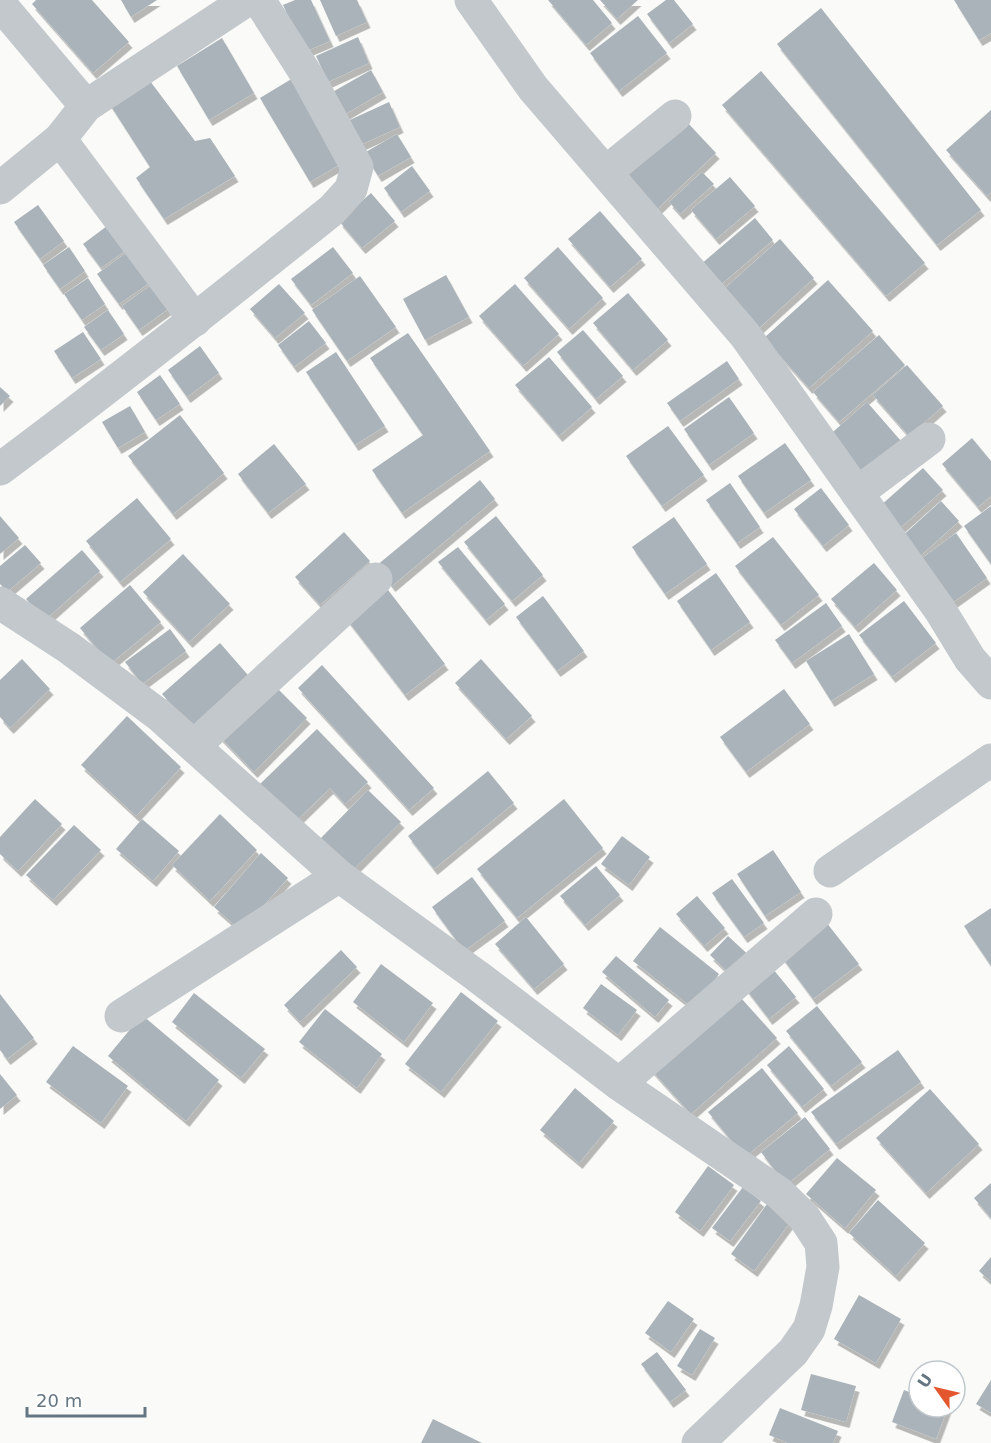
<svg xmlns="http://www.w3.org/2000/svg" width="991" height="1443" viewBox="0 0 991 1443" font-family="'DejaVu Sans',sans-serif">
  <style>
    .building { fill: #aab3b9; filter: url(#shadow) }
    .lines { fill: none; stroke-linecap: round; stroke-linejoin: round }
    .minor { stroke: #c3c8cc; stroke-width: 33 }
  </style>
  <defs>
    <filter id="shadow"><feDropShadow dx="3.5" dy="6" stdDeviation="0" flood-color="#0004"/></filter>
  </defs>
  <rect width="100%" height="100%" fill="#fafaf8"/>
  <g class="building">
    <polygon points="36,0 92,0 129,42 93,73 32,4"/>
    <polygon points="121,0 157,0 131,17"/>
    <polygon points="295,0 311,0 330,41 304,52 283,5"/>
    <polygon points="320,0 357,0 367,22 336,36"/>
    <polygon points="548,0 593,0 612,23 586,45"/>
    <polygon points="600,0 638,0 617,19"/>
    <polygon points="666,0 674,0 693,24 669,43 647,14"/>
    <polygon points="954,0 991,0 991,33 979,40"/>
    <polygon points="821,8 981,210 937,245 777,44"/>
    <polygon points="638,16 667,53 619,91 590,53"/>
    <polygon points="358,37 369,63 328,82 316,56"/>
    <polygon points="222,38 254,93 209,120 177,66"/>
    <polygon points="371,70 383,92 342,116 329,94"/>
    <polygon points="761,71 925,263 886,296 722,105"/>
    <polygon points="144,73 195,141 210,138 235,176 164,219 136,178 150,167 105,97"/>
    <polygon points="298,75 349,159 310,182 260,98"/>
    <polygon points="389,102 400,127 351,149 341,124"/>
    <polygon points="991,110 991,192 987,196 946,150"/>
    <polygon points="686,121 716,153 654,212 623,180"/>
    <polygon points="397,134 411,157 378,176 364,153"/>
    <polygon points="412,166 430,191 401,212 384,188"/>
    <polygon points="702,172 714,184 680,214 669,202"/>
    <polygon points="730,177 755,206 716,239 691,210"/>
    <polygon points="371,193 395,221 362,248 339,221"/>
    <polygon points="38,205 64,241 40,259 14,222"/>
    <polygon points="600,211 642,259 610,287 568,239"/>
    <polygon points="755,218 773,240 719,286 700,265"/>
    <polygon points="115,220 133,245 101,268 83,244"/>
    <polygon points="780,239 814,278 758,329 723,290"/>
    <polygon points="69,247 85,271 60,289 43,265"/>
    <polygon points="333,247 353,273 311,305 291,279"/>
    <polygon points="558,247 603,298 569,329 524,278"/>
    <polygon points="133,248 155,279 119,304 97,274"/>
    <polygon points="446,275 469,317 425,340 403,299"/>
    <polygon points="360,276 396,327 347,361 312,310"/>
    <polygon points="88,278 105,304 82,320 64,294"/>
    <polygon points="828,280 873,331 809,388 764,338"/>
    <polygon points="279,284 305,313 275,338 250,309"/>
    <polygon points="515,284 559,334 523,366 479,316"/>
    <polygon points="151,285 168,309 139,330 122,306"/>
    <polygon points="628,293 668,340 633,370 593,323"/>
    <polygon points="108,310 124,334 101,350 84,327"/>
    <polygon points="309,321 326,343 294,367 278,345"/>
    <polygon points="583,330 623,376 596,399 557,352"/>
    <polygon points="83,332 101,359 72,378 54,351"/>
    <polygon points="408,333 490,451 402,513 372,470 423,435 370,358"/>
    <polygon points="879,335 905,365 839,422 813,392"/>
    <polygon points="200,346 219,373 187,397 168,370"/>
    <polygon points="336,352 385,426 355,445 306,372"/>
    <polygon points="549,357 592,407 559,436 515,385"/>
    <polygon points="727,361 739,379 680,421 667,403"/>
    <polygon points="907,365 943,406 909,436 873,395"/>
    <polygon points="160,375 180,404 156,420 137,392"/>
    <polygon points="0,387 10,396 0,406"/>
    <polygon points="729,397 754,433 709,465 684,429"/>
    <polygon points="867,402 901,441 859,477 826,438"/>
    <polygon points="130,406 145,432 118,448 102,422"/>
    <polygon points="180,415 224,473 173,514 128,456"/>
    <polygon points="668,426 704,475 662,506 626,456"/>
    <polygon points="972,438 991,461 991,496 978,507 942,464"/>
    <polygon points="785,443 811,480 764,513 738,476"/>
    <polygon points="274,444 306,484 268,513 238,474"/>
    <polygon points="923,468 943,490 900,528 880,506"/>
    <polygon points="480,480 495,499 392,586 376,566"/>
    <polygon points="730,483 760,527 737,543 706,500"/>
    <polygon points="821,488 849,525 823,546 794,509"/>
    <polygon points="137,498 171,539 120,582 86,541"/>
    <polygon points="941,501 959,521 917,559 899,539"/>
    <polygon points="991,506 991,564 964,526"/>
    <polygon points="0,516 19,538 0,554"/>
    <polygon points="496,516 543,575 512,601 464,542"/>
    <polygon points="674,517 707,564 665,594 632,547"/>
    <polygon points="344,532 370,561 320,605 295,577"/>
    <polygon points="956,533 987,578 952,603 921,559"/>
    <polygon points="773,537 819,595 781,625 735,566"/>
    <polygon points="25,545 41,563 7,592 0,584 0,566"/>
    <polygon points="458,547 505,604 486,620 438,562"/>
    <polygon points="82,550 100,571 45,620 26,599"/>
    <polygon points="183,554 230,604 189,642 143,592"/>
    <polygon points="874,563 897,590 855,627 831,599"/>
    <polygon points="716,573 750,622 711,650 677,601"/>
    <polygon points="130,585 161,622 110,664 80,628"/>
    <polygon points="385,586 445,664 405,695 345,617"/>
    <polygon points="543,596 584,651 557,671 516,617"/>
    <polygon points="904,601 936,643 892,677 859,635"/>
    <polygon points="826,603 842,626 792,663 775,640"/>
    <polygon points="170,629 186,651 142,684 125,662"/>
    <polygon points="849,634 874,674 831,701 806,661"/>
    <polygon points="220,643 254,682 196,733 162,694"/>
    <polygon points="22,659 50,689 10,728 0,717 0,680"/>
    <polygon points="481,659 532,716 506,739 455,683"/>
    <polygon points="322,665 434,788 409,810 298,688"/>
    <polygon points="272,683 307,718 254,772 219,736"/>
    <polygon points="784,689 810,724 746,772 720,737"/>
    <polygon points="127,716 181,767 136,816 81,765"/>
    <polygon points="317,729 368,782 345,804 330,788 296,821 260,784"/>
    <polygon points="488,771 514,803 434,869 408,836"/>
    <polygon points="368,790 401,822 351,872 319,840"/>
    <polygon points="35,799 62,824 18,871 0,854 0,837"/>
    <polygon points="564,799 603,848 517,918 477,869"/>
    <polygon points="220,814 257,850 210,901 172,865"/>
    <polygon points="142,819 179,851 153,881 116,849"/>
    <polygon points="74,825 101,850 53,900 26,875"/>
    <polygon points="622,836 650,857 629,885 601,864"/>
    <polygon points="773,850 801,892 765,916 737,874"/>
    <polygon points="261,853 288,878 241,931 214,907"/>
    <polygon points="596,866 620,895 585,925 560,896"/>
    <polygon points="472,877 505,921 464,951 432,907"/>
    <polygon points="732,879 764,923 744,937 712,893"/>
    <polygon points="697,896 725,928 704,946 676,914"/>
    <polygon points="991,908 991,966 964,926"/>
    <polygon points="526,917 564,964 534,989 495,944"/>
    <polygon points="826,922 859,964 813,999 781,956"/>
    <polygon points="660,927 719,974 693,1008 633,961"/>
    <polygon points="728,936 754,960 735,979 710,955"/>
    <polygon points="341,950 357,967 300,1022 284,1005"/>
    <polygon points="616,956 669,1000 655,1017 602,972"/>
    <polygon points="768,963 796,997 769,1019 742,984"/>
    <polygon points="381,964 433,1003 404,1042 353,1002"/>
    <polygon points="601,984 637,1010 618,1035 583,1008"/>
    <polygon points="732,988 777,1038 691,1114 646,1064"/>
    <polygon points="461,992 498,1021 441,1092 405,1064"/>
    <polygon points="194,993 265,1049 241,1078 172,1022"/>
    <polygon points="0,994 34,1038 7,1059 0,1050"/>
    <polygon points="817,1006 862,1062 831,1086 786,1031"/>
    <polygon points="325,1009 382,1054 357,1088 299,1042"/>
    <polygon points="142,1015 219,1080 186,1121 108,1056"/>
    <polygon points="73,1046 128,1086 101,1123 46,1082"/>
    <polygon points="789,1046 824,1089 802,1107 767,1065"/>
    <polygon points="898,1050 921,1082 836,1144 811,1112"/>
    <polygon points="762,1068 798,1113 745,1157 708,1112"/>
    <polygon points="0,1074 17,1095 0,1109"/>
    <polygon points="575,1088 614,1121 579,1163 540,1130"/>
    <polygon points="930,1089 979,1144 926,1193 876,1138"/>
    <polygon points="805,1117 830,1149 786,1185 761,1152"/>
    <polygon points="837,1158 876,1190 845,1228 806,1194"/>
    <polygon points="708,1166 734,1185 700,1231 675,1212"/>
    <polygon points="991,1183 991,1218 974,1198"/>
    <polygon points="743,1187 761,1201 730,1241 712,1228"/>
    <polygon points="878,1200 925,1243 896,1276 849,1233"/>
    <polygon points="767,1204 791,1221 754,1271 731,1254"/>
    <polygon points="991,1257 991,1282 979,1271"/>
    <polygon points="859,1295 901,1319 876,1363 834,1339"/>
    <polygon points="668,1301 694,1319 671,1352 645,1333"/>
    <polygon points="700,1329 715,1338 692,1375 677,1366"/>
    <polygon points="657,1352 686,1390 670,1402 641,1364"/>
    <polygon points="811,1374 856,1386 846,1422 801,1410"/>
    <polygon points="991,1380 991,1413 976,1404"/>
    <polygon points="904,1390 919,1396 919,1407 948,1407 936,1439 892,1422"/>
    <polygon points="780,1408 838,1431 833,1443 788,1443 769,1435"/>
    <polygon points="433,1419 482,1443 421,1443"/>
  </g>
  <g class="lines">
    <g class="minor">
      <polyline points="471,0 533,88 745,335 940,610 970,659 991,683"/>
      <polyline points="0,4 86,106"/>
      <polyline points="60,139 195,320"/>
      <polyline points="606,172 675,116"/>
      <polyline points="0,188 60,139 86,106 247,0"/>
      <path d="M 0,469 C 113,385 222,298 332,210 L 351,189 L 357,167 L 308,77 L 259,0"/>
      <polyline points="857,493 929,439"/>
      <polyline points="0,603 69,648 159,715 339,876 477,976 619,1084 779,1193 804,1217 821,1243 823,1267 816,1306 809,1329 793,1352 698,1443"/>
      <polyline points="194,746 376,579"/>
      <polyline points="830,871 991,760"/>
      <polyline points="121,1016 339,876"/>
      <polyline points="619,1084 816,914"/>
    </g>
  </g>
  <g transform="translate(937 1389) rotate(304)"><circle r="28" fill="#ffffff" stroke="#c1c8cd" stroke-width="1.5"/>
  <path d="M0-4.5L10 22L0 15L-10 22Z" fill="#e4572e"/>
  <text y="-9" font-size="16" font-weight="bold" text-anchor="middle" fill="#657683">U</text>
  </g>
  <path d="M27 1407v9h118v-9" fill="none" stroke="#657683" stroke-width="3"/>
  <text x="36" y="1407" font-size="18" fill="#657683" stroke="#ffffff" stroke-width="4.5" paint-order="stroke">20 m</text>
</svg>
